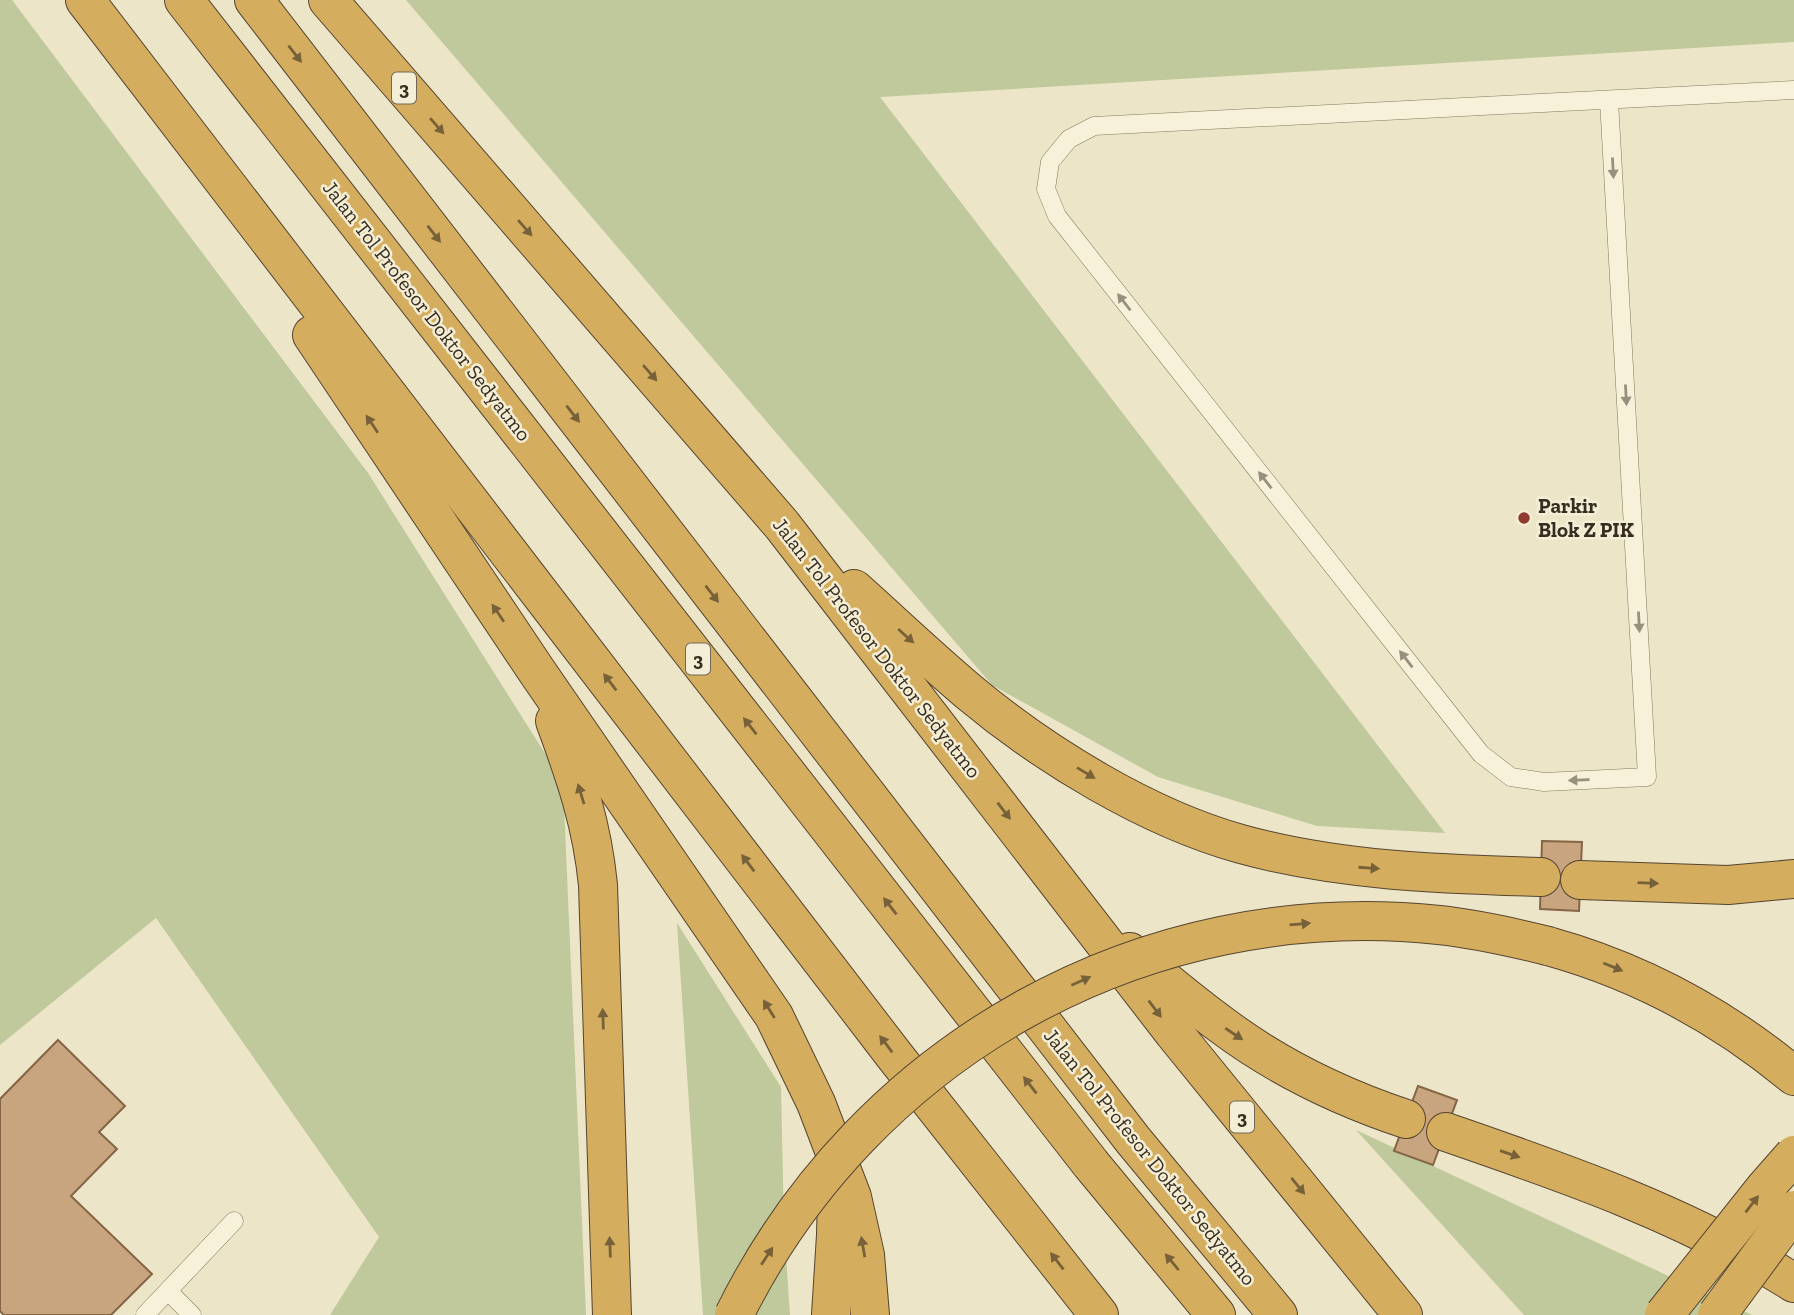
<svg xmlns="http://www.w3.org/2000/svg" width="1794" height="1315" viewBox="0 0 1794 1315" font-family="'Zilla Slab',serif">
  <style>
    .green { fill: #bfc99b }
    .building { fill: #c8a57f; stroke: #846545; stroke-width: 2 }
    .lines { fill: none; stroke-linecap: round; stroke-linejoin: round }
    .lane-casing { stroke: #86785d; stroke-width: 19 }
    .highway-casing { stroke: #554531; stroke-width: 40 }
    .lane { stroke: #f7f1da; stroke-width: 18 }
    .highway { stroke: #d5ad5e; stroke-width: 38 }
    .highway-bridge-casing { stroke: #554531; stroke-width: 40; stroke-linecap: butt }
    .highway-bridge { stroke: #d5ad5e; stroke-width: 38 }
    .oneway { fill: #776139 }
    .oneway2 { fill: #98907d }
    .poi-dot { fill: #923b31; stroke: #f4eed6; stroke-width: 2.5 }
    .labels { text-anchor: middle; stroke-width: 5; stroke-linejoin: round; paint-order: stroke }
    .shield { fill: #f4eed6; stroke: #706857; stroke-width: 2 }
    .shield-label { font-size: 19px; font-weight: bold; fill: #382e20 }
    .street-label { font-size: 21px; fill: #382e20; stroke: #f4eed6 }
    .poi-label { font-size: 21px; font-weight: bold; fill: #382e20; stroke: #f4eed6; text-anchor: start }
  </style>
  <rect width="100%" height="100%" fill="#ece5c7"/>
  <g class="green">
    <polygon points="0,0 12,0 368,473 563,782 586,1315 330,1315 379,1237 156,918 0,1045"/>
    <polygon points="406,0 1794,0 1794,42 880,97 1445,833 1317,826 1158,777 992,685"/>
    <polygon points="677,923 781,1087 784,1227 790,1315 703,1315"/>
    <polygon points="1356,1130 1752,1315 1524,1315"/>
  </g>
  <g class="building">
    <polygon points="1542,841 1582,842 1579,911 1540,909"/>
    <polygon points="58,1040 125,1106 99,1132 117,1149 71,1196 152,1274 111,1315 4,1315 0,1311 0,1099"/>
    <polygon points="1418,1086 1457,1100 1433,1165 1394,1151"/>
  </g>
  <g class="lines">
    <defs>
      <g id="lane">
        <polyline points="1609,100 1647,777 1544,782 1511,777 1481,754 1057,216 1046,189 1050,162 1069,139 1094,126 1794,90"/>
        <polyline points="168,1291 192,1315"/>
        <polyline points="145,1315 234,1221"/>
      </g>
      <g id="highway">
        <polyline points="85,0 894,1055 1099,1315"/>
        <polyline points="184,0 1091,1164 1216,1315"/>
        <polyline points="254,0 1133,1140 1278,1315"/>
        <polyline points="328,0 782,525 1174,1033 1403,1315"/>
        <polyline points="312,335 536,670 774,1016 816,1103 852,1197 865,1255 870,1315"/>
        <path d="M 854,589 C 892,623 930,659 969,692 C 1043,754 1147,818 1241,844 C 1339,871 1441,874 1541,877"/>
        <path d="M 555,721 C 576,778 592,824 598,885 L 612,1315"/>
        <polyline points="1580,880 1728,885 1794,879"/>
        <path d="M 1548,946 C 1638,971 1722,1016 1794,1076"/>
        <path d="M 1130,952 C 1161,977 1191,1003 1223,1026 C 1278,1067 1340,1097 1406,1119"/>
        <path d="M 1446,1132 C 1565,1173 1687,1215 1794,1283"/>
        <polyline points="831,1315 836,1235 837,1193"/>
      </g>
    </defs>
    <use href="#lane" class="lane-casing"/>
    <use href="#highway" class="highway-casing"/>
    <use href="#lane" class="lane"/>
    <use href="#highway" class="highway"/>
    <defs>
      <g id="highway-bridge">
        <path d="M 734,1315 C 865,1050 1144,894 1439,925 C 1476,929 1512,937 1548,946"/>
        <polyline points="1664,1315 1765,1188 1794,1155"/>
        <polyline points="1717,1315 1794,1210"/>
      </g>
    </defs>
    <use href="#highway-bridge" class="highway-bridge-casing"/>
    <use href="#highway-bridge" class="highway-bridge"/>
  </g>
  <defs><path id="oneway-solid" d="M-6-.8H1V-3.2L6.5 0L1 3.2V.8H-6Z" transform="scale(1.75)"/></defs>
  <g class="oneway">
    <use href="#oneway-solid" transform="translate(295 54) rotate(52)"/>
    <use href="#oneway-solid" transform="translate(437 126) rotate(49)"/>
    <use href="#oneway-solid" transform="translate(525 228) rotate(49)"/>
    <use href="#oneway-solid" transform="translate(434 234) rotate(52)"/>
    <use href="#oneway-solid" transform="translate(650 373) rotate(49)"/>
    <use href="#oneway-solid" transform="translate(573 414) rotate(52)"/>
    <use href="#oneway-solid" transform="translate(372 424) rotate(-124)"/>
    <use href="#oneway-solid" transform="translate(712 594) rotate(52)"/>
    <use href="#oneway-solid" transform="translate(498 613) rotate(-124)"/>
    <use href="#oneway-solid" transform="translate(906 636) rotate(42)"/>
    <use href="#oneway-solid" transform="translate(610 682) rotate(-127)"/>
    <use href="#oneway-solid" transform="translate(750 726) rotate(-128)"/>
    <use href="#oneway-solid" transform="translate(1086 773) rotate(31)"/>
    <use href="#oneway-solid" transform="translate(581 794) rotate(-107)"/>
    <use href="#oneway-solid" transform="translate(1004 811) rotate(52)"/>
    <use href="#oneway-solid" transform="translate(748 863) rotate(-127)"/>
    <use href="#oneway-solid" transform="translate(1369 868) rotate(4)"/>
    <use href="#oneway-solid" transform="translate(1648 883) rotate(2)"/>
    <use href="#oneway-solid" transform="translate(890 906) rotate(-128)"/>
    <use href="#oneway-solid" transform="translate(1300 924) rotate(-5)"/>
    <use href="#oneway-solid" transform="translate(1613 967) rotate(22)"/>
    <use href="#oneway-solid" transform="translate(1081 981) rotate(-24)"/>
    <use href="#oneway-solid" transform="translate(769 1009) rotate(-122)"/>
    <use href="#oneway-solid" transform="translate(1155 1009) rotate(53)"/>
    <use href="#oneway-solid" transform="translate(603 1019) rotate(-92)"/>
    <use href="#oneway-solid" transform="translate(1234 1034) rotate(34)"/>
    <use href="#oneway-solid" transform="translate(886 1044) rotate(-127)"/>
    <use href="#oneway-solid" transform="translate(1030 1085) rotate(-128)"/>
    <use href="#oneway-solid" transform="translate(1510 1154) rotate(19)"/>
    <use href="#oneway-solid" transform="translate(1298 1186) rotate(51)"/>
    <use href="#oneway-solid" transform="translate(1752 1204) rotate(-52)"/>
    <use href="#oneway-solid" transform="translate(610 1247) rotate(-92)"/>
    <use href="#oneway-solid" transform="translate(863 1247) rotate(-100)"/>
    <use href="#oneway-solid" transform="translate(767 1256) rotate(-57)"/>
    <use href="#oneway-solid" transform="translate(1057 1261) rotate(-128)"/>
    <use href="#oneway-solid" transform="translate(1172 1262) rotate(-130)"/>
  </g>
  <g class="oneway2">
    <use href="#oneway-solid" transform="translate(1613 168) rotate(87)"/>
    <use href="#oneway-solid" transform="translate(1124 302) rotate(-128)"/>
    <use href="#oneway-solid" transform="translate(1626 395) rotate(87)"/>
    <use href="#oneway-solid" transform="translate(1265 480) rotate(-128)"/>
    <use href="#oneway-solid" transform="translate(1639 622) rotate(87)"/>
    <use href="#oneway-solid" transform="translate(1406 659) rotate(-128)"/>
    <use href="#oneway-solid" transform="translate(1579 780) rotate(178)"/>
  </g>
  <circle class="poi-dot" cx="1524" cy="518" r="7"/>
  <g class="labels">
    <g class="shield">
      <rect x="392" y="72.5" width="24" height="31" rx="5"/>
      <rect x="686" y="643.5" width="24" height="31" rx="5"/>
      <rect x="1230" y="1101.5" width="24" height="31" rx="5"/>
    </g>
    <g class="shield-label">
      <text x="404" y="95">3</text>
      <text x="698" y="666">3</text>
      <text x="1242" y="1124">3</text>
    </g>
    <g class="street-label">
      <text transform="translate(427 311) rotate(52)" y="7">Jalan Tol Profesor Doktor Sedyatmo</text>
      <text transform="translate(877 648) rotate(52)" y="7">Jalan Tol Profesor Doktor Sedyatmo</text>
      <text transform="translate(1150 1157) rotate(51)" y="7">Jalan Tol Profesor Doktor Sedyatmo</text>
    </g>
    <g class="poi-label">
      <text x="1538" y="513">Parkir<tspan x="1538" dy="24">Blok Z PIK</tspan></text>
    </g>
  </g>
</svg>
